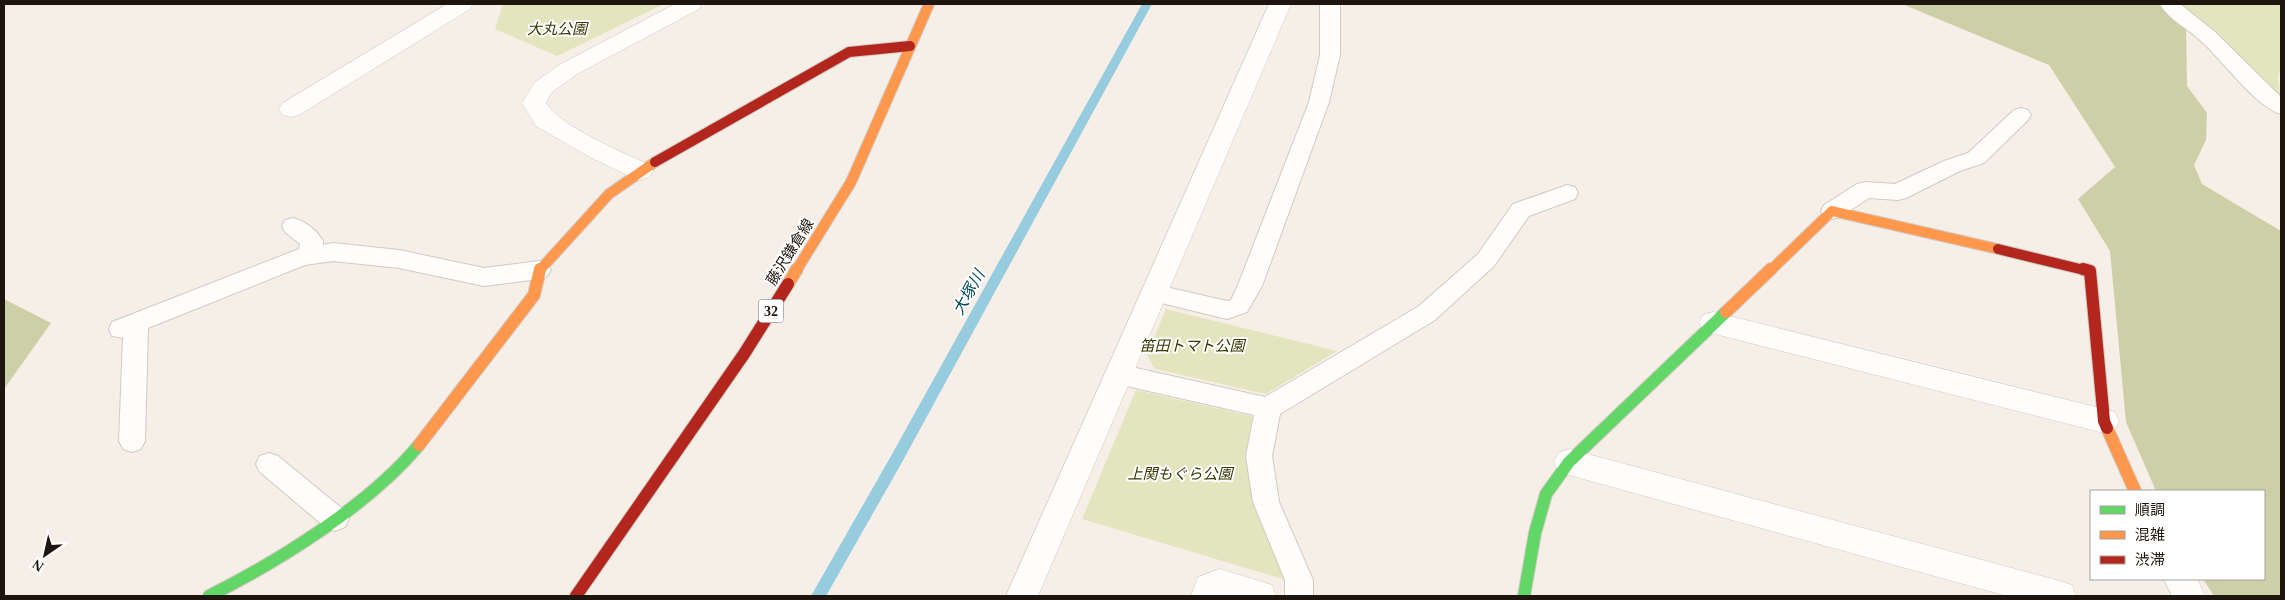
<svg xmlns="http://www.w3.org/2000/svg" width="2285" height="600" viewBox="0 0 2285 600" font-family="'Times New Roman','Noto Sans JP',serif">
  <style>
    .green { fill: #e3e5be }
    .forest { fill: #cdcfa7 }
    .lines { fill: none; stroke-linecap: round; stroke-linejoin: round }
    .stream { fill: #97cbde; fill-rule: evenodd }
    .lane-casing { stroke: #d2cac2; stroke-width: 2 }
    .street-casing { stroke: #d2cac2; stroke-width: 1 }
    .fast-casing { stroke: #d2cac2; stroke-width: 14 }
    .slow-far1-casing { stroke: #d2cac2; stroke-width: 12 }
    .slow-casing { stroke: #d2cac2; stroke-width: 14 }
    .jam-far1-casing { stroke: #d2cac2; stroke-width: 12 }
    .jam-casing { stroke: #d2cac2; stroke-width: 14 }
    .lane { fill: #fefdfb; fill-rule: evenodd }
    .street { fill: #fefdfb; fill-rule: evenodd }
    .fast { stroke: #63d668; stroke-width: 12 }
    .slow-far1 { stroke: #ff974d; stroke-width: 10 }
    .slow { stroke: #ff974d; stroke-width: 12 }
    .jam-far1 { stroke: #b3261e; stroke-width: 10 }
    .jam { stroke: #b3261e; stroke-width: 12 }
    .labels { text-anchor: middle; stroke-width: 4; stroke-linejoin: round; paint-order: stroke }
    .shield { fill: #fff; stroke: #625c56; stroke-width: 1 }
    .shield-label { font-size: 14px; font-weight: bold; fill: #1e160e }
    .park-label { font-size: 15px; font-style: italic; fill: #353904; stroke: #fff }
    .street-label { font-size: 15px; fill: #1e160e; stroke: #fff }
    .water-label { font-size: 16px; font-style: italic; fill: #01475d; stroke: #fff }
  </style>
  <rect width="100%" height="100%" fill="#f6efe7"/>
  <g class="green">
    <polygon points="503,4 664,4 557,56 495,29"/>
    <polygon points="2176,4 2281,4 2281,64 2278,78 2281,99"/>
    <polygon points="1166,309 1337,351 1266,394 1155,369 1147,355"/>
    <polygon points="1136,390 1259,418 1286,580 1082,519"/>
  </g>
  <g class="forest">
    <polygon points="1902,4 2160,4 2186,27 2187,86 2207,113 2206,140 2194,165 2202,184 2281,231 2281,596 2214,596 2203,579 2264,579 2264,491 2156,491 2126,422 2110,251 2078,199 2115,167 2049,65"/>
    <polygon points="4,299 51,323 4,389"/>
  </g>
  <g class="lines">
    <polygon class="stream" points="1142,4 1152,4 901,464 826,596 811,596 891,456"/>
    <defs>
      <g id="lane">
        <polygon points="1320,4 1340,4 1340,55 1329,102 1262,286 1247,312 1227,319 1145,299 1141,293 1145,287 1153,284 1227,301 1231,300 1238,285 1309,102 1320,55"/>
        <path d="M 2160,4 L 2180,4 L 2215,32 L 2281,97 L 2281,114 C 2257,108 2222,60 2202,42 C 2189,29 2169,20 2160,4 Z"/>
        <polygon points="2021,108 2028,110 2031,115 2028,120 1984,163 1960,171 1906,198 1898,200 1869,198 1840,217 1832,219 1824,217 1821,211 1824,205 1857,184 1865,182 1895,184 1944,161 1968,153 2014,110"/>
        <polygon points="1567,185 1575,187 1578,193 1575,199 1529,216 1494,266 1435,320 1280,414 1272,456 1279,502 1313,580 1313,596 1285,596 1285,580 1253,502 1246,456 1254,415 1118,384 1109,381 1106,374 1109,367 1118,364 1265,397 1419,306 1478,254 1513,204"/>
        <path d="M 293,218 C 305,221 317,230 323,241 L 323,245 L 333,243 L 399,250 L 484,268 L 539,261 L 547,264 L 551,270 L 547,276 L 539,279 L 484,286 L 399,268 L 333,261 L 305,265 L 148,328 L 145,441 L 141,449 L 132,452 L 123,449 L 119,441 L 123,338 L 112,336 L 109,329 L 112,322 L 299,249 L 300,244 L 285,232 L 282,226 L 285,220 Z"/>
        <polygon points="269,453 278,456 345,511 349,519 345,527 335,531 325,527 260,472 256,464 260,456"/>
      </g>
      <g id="street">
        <polygon points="447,4 473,4 470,9 299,115 291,117 283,115 279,109 283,103"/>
        <path d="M 675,4 L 702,4 L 699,9 L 577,74 L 552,92 L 546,103 C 562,128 621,151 649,165 L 653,171 L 649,177 L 640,180 L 631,177 L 590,157 L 536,126 L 522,103 L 535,82 L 561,64 Z"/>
        <polygon points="1269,4 1291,4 1038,596 1006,596"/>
        <polygon points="1713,312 2104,409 2115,412 2119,421 2115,430 2104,433 1703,331 1699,323 1703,315"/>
        <polygon points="1569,449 2060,581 2072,585 2076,596 2007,596 1569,475 1558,471 1554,462 1558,453"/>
        <polygon points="1220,569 1272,585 1276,596 1191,596 1198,577"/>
        <polygon points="2164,579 2197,579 2205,596 2172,596"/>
      </g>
      <g id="fast">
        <path d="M 209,596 C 279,561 369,505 419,445"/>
        <polyline points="1524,596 1535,533 1546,494 1569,462 1726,312"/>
      </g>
      <g id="slow-far1">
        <polyline points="539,271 609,194 655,162"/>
        <polyline points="796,271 851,182 929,4"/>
        <polyline points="1770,271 1832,211 1998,249"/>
      </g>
      <g id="slow">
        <polyline points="788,284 797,269"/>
        <polyline points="1726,312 1771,269"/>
        <polyline points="2107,428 2135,491"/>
        <polyline points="419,445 534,295 540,269"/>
      </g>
      <g id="jam-far1">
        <polyline points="655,162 849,52 910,46"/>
        <polyline points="1998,249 2088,271"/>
      </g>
      <g id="jam">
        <polyline points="2083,269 2090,271 2104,421 2107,428"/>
        <polyline points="576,596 744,354 788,284"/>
      </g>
    </defs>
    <use href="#lane" class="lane-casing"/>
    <use href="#street" class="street-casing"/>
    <use href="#fast" class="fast-casing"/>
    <use href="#slow-far1" class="slow-far1-casing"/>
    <use href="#slow" class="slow-casing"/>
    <use href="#jam-far1" class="jam-far1-casing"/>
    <use href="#jam" class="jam-casing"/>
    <use href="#lane" class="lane"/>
    <use href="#street" class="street"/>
    <use href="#fast" class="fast"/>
    <use href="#slow-far1" class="slow-far1"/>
    <use href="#slow" class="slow"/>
    <use href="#jam-far1" class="jam-far1"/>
    <use href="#jam" class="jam"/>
  </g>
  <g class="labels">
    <rect class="shield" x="758.5" y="299.5" width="25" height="23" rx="4"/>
    <g class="shield-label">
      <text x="771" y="316">32</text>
    </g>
    <g class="park-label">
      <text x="557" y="34">大丸公園</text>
      <text x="1192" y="351">笛田トマト公園</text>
      <text x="1180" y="479">上関もぐら公園</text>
    </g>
    <g class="street-label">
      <text transform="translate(790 252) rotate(-58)" y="5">藤沢鎌倉線</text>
    </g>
    <g class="water-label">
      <text transform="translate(968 292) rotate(-61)" y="6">大塚川</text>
    </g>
  </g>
  <rect width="2285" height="600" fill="none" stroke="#1e160e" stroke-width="10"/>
  <rect x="2090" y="490" width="175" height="90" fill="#ffffff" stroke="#a5a29f"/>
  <rect x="2100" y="506" width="25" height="8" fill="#63d668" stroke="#a5a29f"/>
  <text x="2135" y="515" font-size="15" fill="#1e160e">順調</text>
  <rect x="2100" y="531" width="25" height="8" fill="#ff974d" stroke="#a5a29f"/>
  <text x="2135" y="540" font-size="15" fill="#1e160e">混雑</text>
  <rect x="2100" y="556" width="25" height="8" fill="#b3261e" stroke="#a5a29f"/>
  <text x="2135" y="565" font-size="15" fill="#1e160e">渋滞</text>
  <g transform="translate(45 555) rotate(214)" stroke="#ffffff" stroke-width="4" paint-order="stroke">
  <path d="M0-4L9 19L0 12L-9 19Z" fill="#1e160e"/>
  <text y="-8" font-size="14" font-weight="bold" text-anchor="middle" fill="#1e160e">N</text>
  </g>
</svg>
